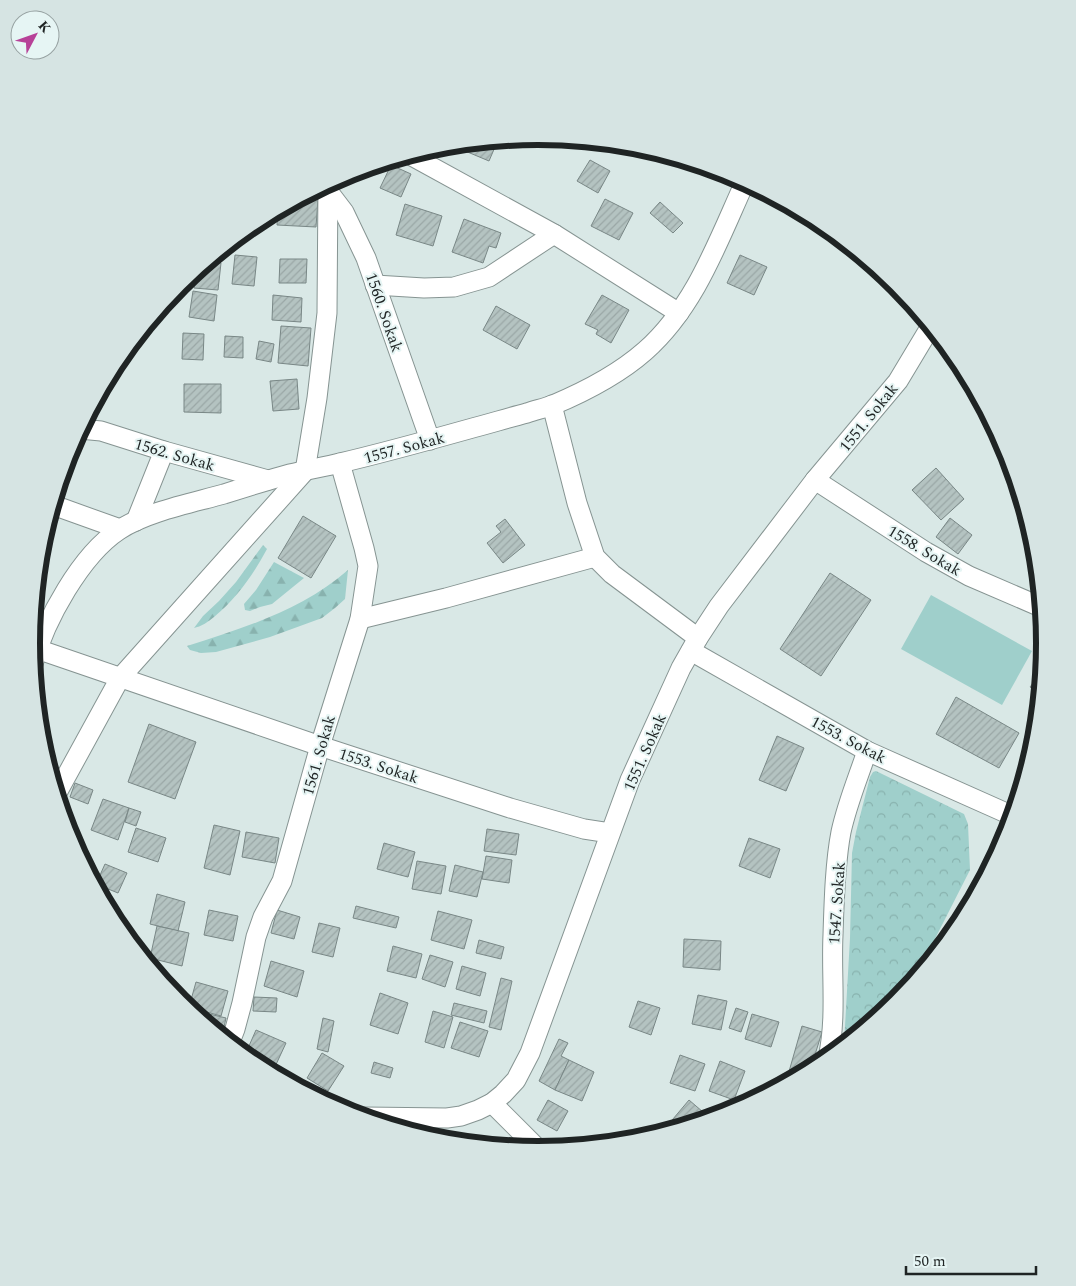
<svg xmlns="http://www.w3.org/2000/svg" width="1076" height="1286" viewBox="0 0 1076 1286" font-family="Spectral,serif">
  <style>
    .grass { fill: #9fcfcb }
    .forest { fill: url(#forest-firs) }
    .park { fill: url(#park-crowns) }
    .building { fill: url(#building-hatch); stroke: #798786 }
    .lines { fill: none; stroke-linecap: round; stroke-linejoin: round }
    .street-casing { stroke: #869492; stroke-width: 21 }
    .street { stroke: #fff; stroke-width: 19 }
    .labels { text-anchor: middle; stroke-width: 4; stroke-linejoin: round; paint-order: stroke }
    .street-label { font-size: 16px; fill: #1f2424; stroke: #e6f5f4 }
    .rim { fill: none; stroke: #1f2424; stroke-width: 6 }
  </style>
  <defs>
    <pattern id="forest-firs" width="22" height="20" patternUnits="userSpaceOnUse" patternTransform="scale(1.25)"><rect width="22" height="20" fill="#9fcfcb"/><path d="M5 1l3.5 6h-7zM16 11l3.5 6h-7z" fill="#88b2ae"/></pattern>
    <pattern id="park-crowns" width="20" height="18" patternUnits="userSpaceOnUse" patternTransform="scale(1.25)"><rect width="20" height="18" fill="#9fcfcb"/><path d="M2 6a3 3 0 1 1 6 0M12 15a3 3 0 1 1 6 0" fill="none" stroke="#88b2ae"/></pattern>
    <pattern id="building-hatch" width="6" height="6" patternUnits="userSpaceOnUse" patternTransform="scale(1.25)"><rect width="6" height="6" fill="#b4c3c1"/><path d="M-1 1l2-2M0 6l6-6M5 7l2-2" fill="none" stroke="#9aa7a6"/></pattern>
  </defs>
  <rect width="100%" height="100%" fill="#d9e8e6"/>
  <polygon class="grass" points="931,595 1032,651 1002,705 901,649"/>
  <g class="forest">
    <path d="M 263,545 L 267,549 C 253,575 237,598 214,617 C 208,622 202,626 194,628 L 203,616 L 219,601 L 236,582 Z"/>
    <polygon points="274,562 304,578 272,604 260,607 250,611 245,610 244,604 256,590"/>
    <path d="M 348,570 L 345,599 L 335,608 L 322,618 L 270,637 L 216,652 L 201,653 L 190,650 L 187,646 C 244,628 302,610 348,570 Z"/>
  </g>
  <polygon class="park" points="876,771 964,814 968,824 970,870 915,978 896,1002 844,1044 850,938 852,853 856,832 870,777 873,772"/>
  <g class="building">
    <polygon points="498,140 489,161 458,148 460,144"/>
    <polygon points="590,160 610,171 598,193 577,181"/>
    <polygon points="391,165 411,174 401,197 380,188"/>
    <polygon points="302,197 318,199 316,227 277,225 278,210"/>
    <polygon points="605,199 633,213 619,240 591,226"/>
    <polygon points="660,202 683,223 673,233 650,213"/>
    <polygon points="405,204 442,216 433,246 396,235"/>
    <polygon points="464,219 501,233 496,248 489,246 483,263 452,252"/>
    <polygon points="235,255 257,257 254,286 232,284"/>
    <polygon points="740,255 767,267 754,295 727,283"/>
    <polygon points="280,259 307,259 306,283 279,283"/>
    <polygon points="209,261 221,263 218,290 194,288 196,271"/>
    <polygon points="193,291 217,295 214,321 189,317"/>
    <polygon points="273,295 302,298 301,322 272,320"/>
    <polygon points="602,295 629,310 611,343 596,334 598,330 585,324"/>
    <polygon points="496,306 530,325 517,349 483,330"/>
    <polygon points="281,326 311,328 308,366 278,363"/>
    <polygon points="183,333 204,334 203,360 182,359"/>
    <polygon points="225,336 243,337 243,358 224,357"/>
    <polygon points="259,341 274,344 271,362 256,359"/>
    <polygon points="297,379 299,409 273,411 270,381"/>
    <polygon points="184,384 221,384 221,413 184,412"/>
    <polygon points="102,389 100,408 92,407"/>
    <polygon points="936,468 964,499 941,520 912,490"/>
    <polygon points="303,516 336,536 311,578 278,558"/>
    <polygon points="950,518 972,535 958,554 936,537"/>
    <polygon points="505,519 525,545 503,563 487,543 501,532 496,526"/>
    <polygon points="830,573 871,600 821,676 780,649"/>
    <polygon points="1042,672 1040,694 1030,687"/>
    <polygon points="956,697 1019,733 999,768 936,734"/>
    <polygon points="149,724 196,742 175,799 128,782"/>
    <polygon points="777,736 804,748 786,791 759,780"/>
    <polygon points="75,783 93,790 88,804 70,797"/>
    <polygon points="103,799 129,808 118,840 91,830"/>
    <polygon points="129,808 141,812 136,826 125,822"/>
    <polygon points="214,825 240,831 230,875 204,868"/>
    <polygon points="136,828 166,838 158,862 128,852"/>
    <polygon points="487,829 519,834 516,855 484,851"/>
    <polygon points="246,832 279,838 275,863 242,857"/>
    <polygon points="749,838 780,849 770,878 739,866"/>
    <polygon points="384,843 415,852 408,877 377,869"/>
    <polygon points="486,856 512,860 509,883 482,879"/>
    <polygon points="417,861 446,866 441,894 412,889"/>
    <polygon points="105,864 127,873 118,893 96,884"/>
    <polygon points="455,865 483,872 477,897 449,891"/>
    <polygon points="157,894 185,902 178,931 150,924"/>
    <polygon points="356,906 399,917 396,928 353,918"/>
    <polygon points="209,910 238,916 233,941 204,935"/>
    <polygon points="277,910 300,917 294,939 271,933"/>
    <polygon points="438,911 472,920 464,949 431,940"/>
    <polygon points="319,923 340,928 333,957 312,952"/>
    <polygon points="157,926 189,933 182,966 150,958"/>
    <polygon points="684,939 721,941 720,970 683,967"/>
    <polygon points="479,940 504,947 501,959 476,953"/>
    <polygon points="393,946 422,954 416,978 387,971"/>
    <polygon points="430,955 453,962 445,987 422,979"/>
    <polygon points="271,961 304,971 297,997 264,986"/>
    <polygon points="462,966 486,973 480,996 456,989"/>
    <polygon points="501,978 512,981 501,1030 489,1027"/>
    <polygon points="196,982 228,991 221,1016 189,1007"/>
    <polygon points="380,993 408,1003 398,1034 370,1025"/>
    <polygon points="698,995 727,1001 721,1030 692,1024"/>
    <polygon points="254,997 277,998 276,1012 253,1011"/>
    <polygon points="638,1001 660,1008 651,1035 629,1027"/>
    <polygon points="454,1003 487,1011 484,1023 451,1015"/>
    <polygon points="736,1008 748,1012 741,1032 729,1028"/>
    <polygon points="433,1011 453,1017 444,1048 425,1042"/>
    <polygon points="201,1012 226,1018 222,1036 199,1017"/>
    <polygon points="752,1014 779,1022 771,1047 745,1039"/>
    <polygon points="323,1018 334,1021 328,1052 317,1049"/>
    <polygon points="460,1022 488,1031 479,1057 451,1048"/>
    <polygon points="802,1026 822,1032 814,1058 819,1060 817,1066 786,1082"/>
    <polygon points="256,1030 286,1043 273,1071 255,1063 245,1055"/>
    <polygon points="559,1039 568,1043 561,1056 569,1060 555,1090 539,1081"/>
    <polygon points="322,1053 344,1066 328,1091 307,1078"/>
    <polygon points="680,1055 705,1064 695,1091 670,1083"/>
    <polygon points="569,1060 594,1072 582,1101 555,1090"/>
    <polygon points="720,1061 745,1071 734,1100 709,1091"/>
    <polygon points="374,1062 393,1068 390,1078 371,1073"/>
    <polygon points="548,1100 568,1111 557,1131 537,1120"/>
    <polygon points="689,1100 710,1118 662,1132"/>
  </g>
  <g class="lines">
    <defs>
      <g id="street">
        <polyline points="410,155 554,234 679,313"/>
        <polyline points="328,191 344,212 366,258 430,440"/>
        <polyline points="375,285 424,288 454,287 489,277 554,234"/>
        <polyline points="552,405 577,503 595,557 612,574 698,638"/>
        <polyline points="80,429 101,431 164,451 268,480"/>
        <polyline points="815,480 926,552 969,576 1041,607"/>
        <polyline points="53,505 120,529"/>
        <polyline points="136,521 164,451"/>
        <polyline points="360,619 446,598 595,557"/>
        <polyline points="37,649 320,746 510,808 584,829 610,833"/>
        <polyline points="691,651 867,751 1013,816"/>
        <path d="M 33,664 C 45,620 81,555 119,530 C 146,512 192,503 224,494 C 246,487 268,480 290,474 C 306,470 323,467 340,463 C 383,453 426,441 469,429 C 488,424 508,418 527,413 C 536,410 545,408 553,405 C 584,392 620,373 645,351 C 695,307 718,241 745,182"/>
        <polyline points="57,793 120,678 305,471 317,398 327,313 328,184"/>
        <polyline points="230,1042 235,1029 242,1003 256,937 263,917 282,881 320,746 360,619 368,566 364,548 340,463"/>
        <path d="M 828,1058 C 837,1017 831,976 833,935 C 834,903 835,863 841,832 C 847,804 858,778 867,751"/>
        <polyline points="492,1103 539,1150"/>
        <polyline points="365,1117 447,1118 461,1116 478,1110 492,1103 503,1094 516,1080 530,1053 630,780 681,668 698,638 719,606 815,480 898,381 931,326"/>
      </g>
    </defs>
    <use href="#street" class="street-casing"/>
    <use href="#street" class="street"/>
  </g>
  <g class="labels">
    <g class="street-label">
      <text transform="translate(385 312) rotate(71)" y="6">1560. Sokak</text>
      <text transform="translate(868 417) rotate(-51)" y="6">1551. Sokak</text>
      <text transform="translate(404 447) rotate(-15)" y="6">1557. Sokak</text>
      <text transform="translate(175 454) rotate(16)" y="6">1562. Sokak</text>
      <text transform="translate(925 550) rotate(31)" y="6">1558. Sokak</text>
      <text transform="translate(849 739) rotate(28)" y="6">1553. Sokak</text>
      <text transform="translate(644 752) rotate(-66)" y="6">1551. Sokak</text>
      <text transform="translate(318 755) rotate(-74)" y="6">1561. Sokak</text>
      <text transform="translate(379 765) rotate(18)" y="6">1553. Sokak</text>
      <text transform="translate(836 903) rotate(-86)" y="6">1547. Sokak</text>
    </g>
  </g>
  <path d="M0 0H1076V1286H0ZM40 643a498 498 0 1 1 996 0a498 498 0 1 1-996 0Z" fill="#d6e4e3" fill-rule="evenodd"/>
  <path class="rim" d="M40 643a498 498 0 1 1 996 0a498 498 0 1 1-996 0Z"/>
  <g transform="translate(35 35) rotate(49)"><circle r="24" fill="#e6f5f4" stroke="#96a1a1"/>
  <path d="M0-4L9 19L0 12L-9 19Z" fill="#b74198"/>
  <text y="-8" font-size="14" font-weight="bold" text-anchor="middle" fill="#1f2424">K</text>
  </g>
  <path d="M906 1266v8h130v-8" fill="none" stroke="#1f2424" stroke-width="2.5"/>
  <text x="914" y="1266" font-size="15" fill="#1f2424" stroke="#e6f5f4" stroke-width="4" paint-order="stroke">50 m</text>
</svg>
